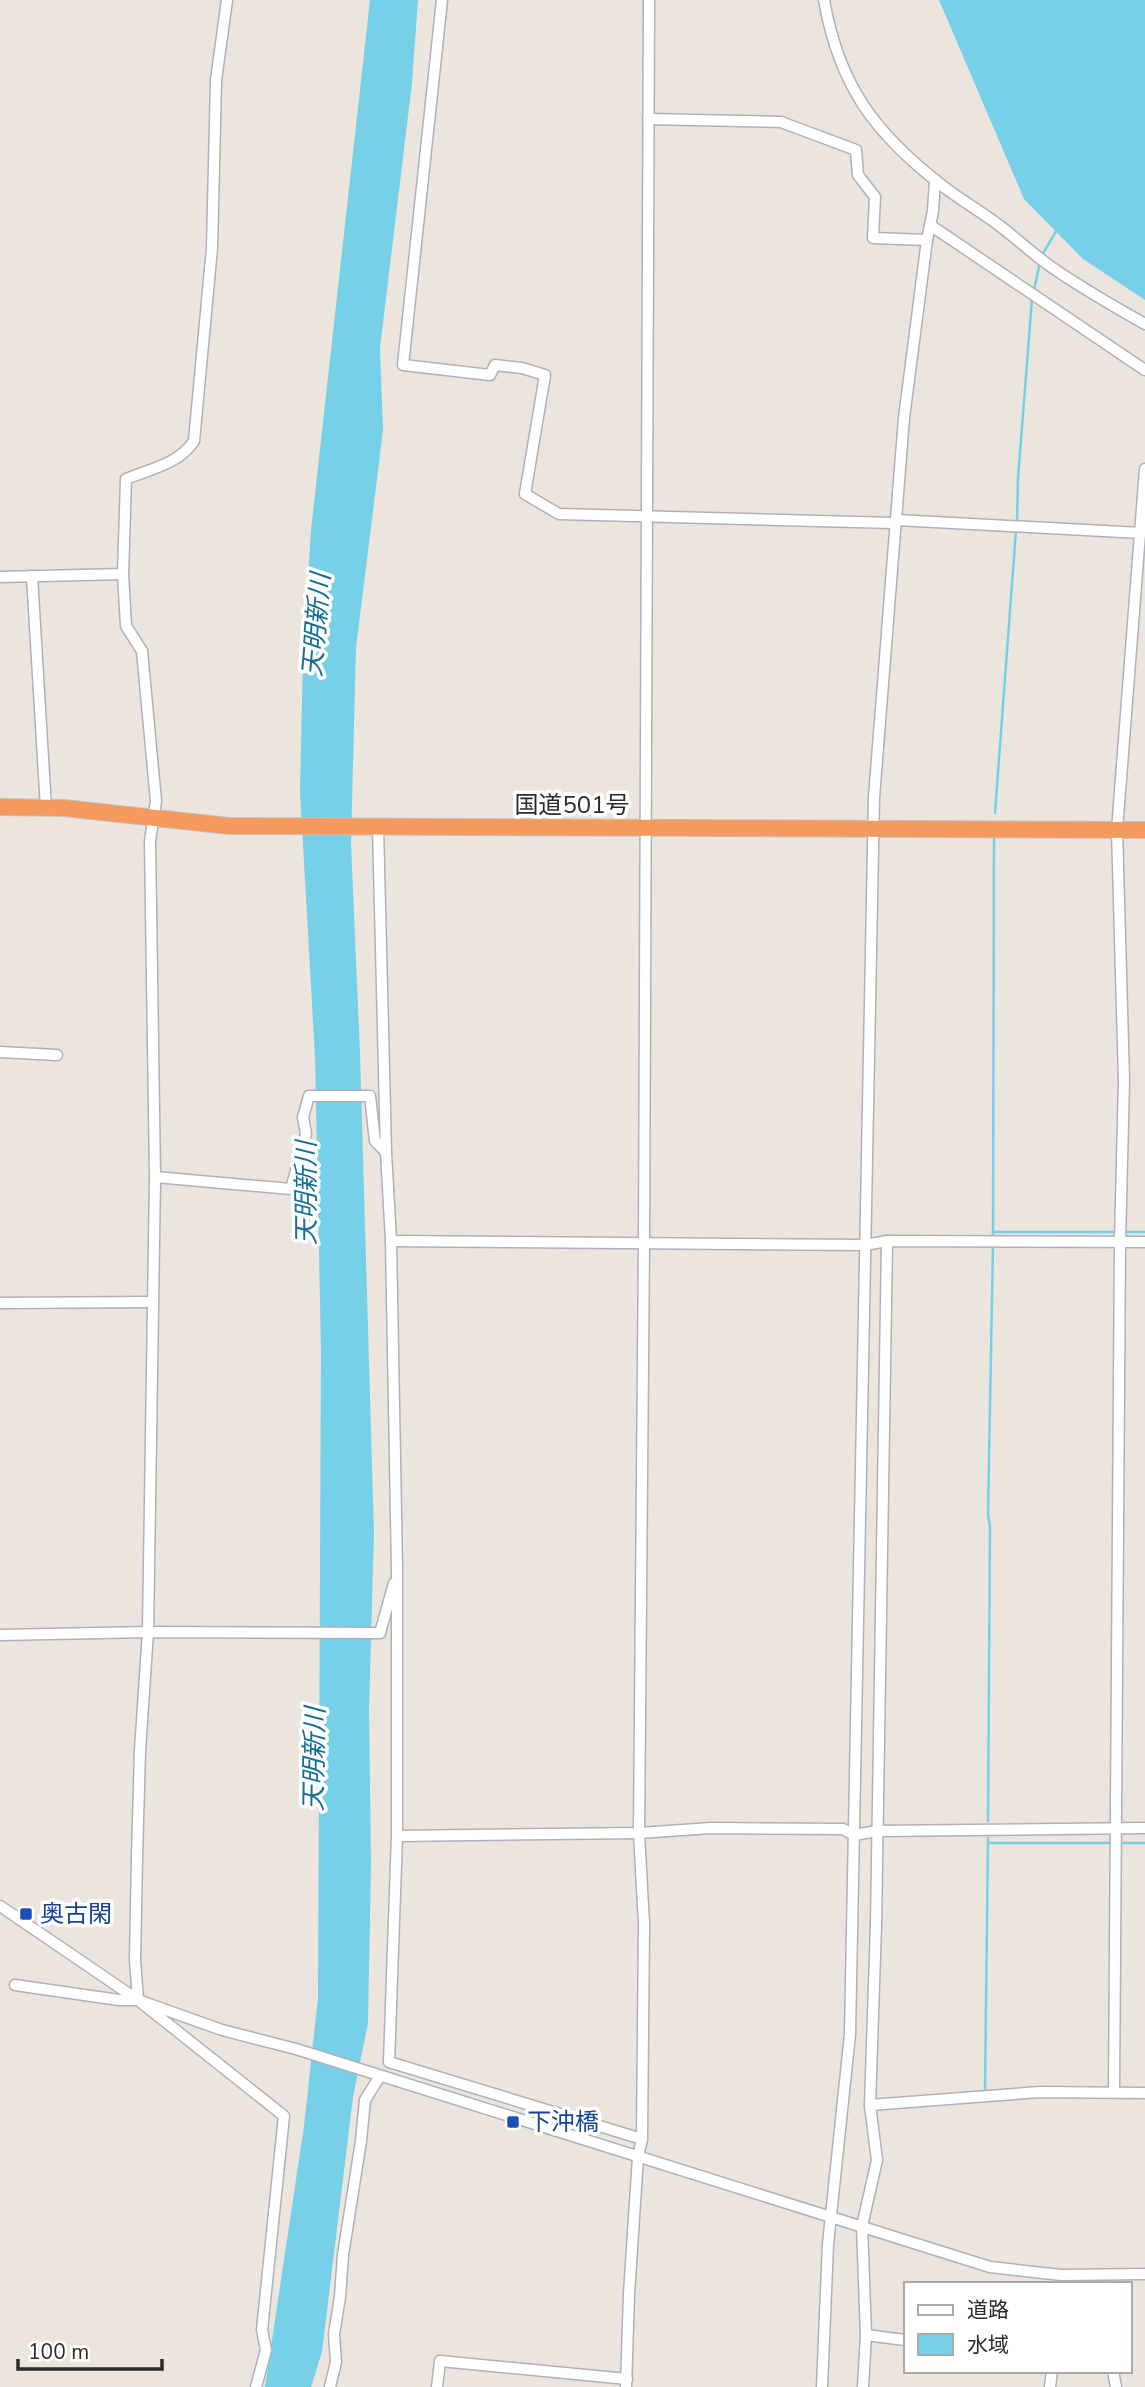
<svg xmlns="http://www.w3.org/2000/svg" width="1145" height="2387" viewBox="0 0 1145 2387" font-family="'Nunito Sans','Noto Sans JP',sans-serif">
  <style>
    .water { fill: #76d0e8 }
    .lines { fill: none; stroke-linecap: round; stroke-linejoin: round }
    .stream { stroke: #76d0e8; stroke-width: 2.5 }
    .minor-casing { stroke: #aeb1bb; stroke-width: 13 }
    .highway-casing { stroke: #c4c4c4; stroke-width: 18 }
    .minor { stroke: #fff; stroke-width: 10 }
    .highway { stroke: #f5995f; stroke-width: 16 }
    .transit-dot { fill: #1a4fb4; stroke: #fff; stroke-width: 2.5 }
    .labels { text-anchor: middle; stroke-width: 7; stroke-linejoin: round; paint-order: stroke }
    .street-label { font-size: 24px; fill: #2b2b2b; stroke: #fff }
    .transit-label { font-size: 24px; fill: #164399; stroke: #fff; text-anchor: start }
    .water-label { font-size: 26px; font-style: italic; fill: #156f95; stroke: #fff }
  </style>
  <rect width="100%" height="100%" fill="#ece5de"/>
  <g class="water">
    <polygon points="370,0 418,0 412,83 380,348 383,430 356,648 351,844 360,1053 374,1533 369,1709 371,1864 368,2023 353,2097 322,2352 311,2387 265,2387 304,2126 318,1998 321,1351 315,1057 300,792 303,655 311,530"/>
    <polygon points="939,0 1145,0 1145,300 1083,259 1024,199"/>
  </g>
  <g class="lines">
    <g class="stream">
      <polyline points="1042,255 1058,228"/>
      <polyline points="1034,290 1040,262"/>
      <polyline points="1017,523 1018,478 1032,299"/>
      <polyline points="995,813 1016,530"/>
      <polyline points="993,1232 1115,1232"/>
      <polyline points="1122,1232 1145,1232"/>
      <polyline points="993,1238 994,839"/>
      <polyline points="988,1821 990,1527 988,1514 993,1245"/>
      <polyline points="988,1843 1114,1843"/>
      <polyline points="1121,1843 1145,1843"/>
      <polyline points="985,2089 988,1838"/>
    </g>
    <defs>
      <g id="minor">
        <polyline points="442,0 403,365 490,375 495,365 522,368 545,375 525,494 559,514 893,523 897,520 1141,533"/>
        <path d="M 824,0 C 839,86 875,134 944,187 C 962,201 982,212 1000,226 C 1017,239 1033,254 1050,266 C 1080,287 1113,306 1145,324"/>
        <polyline points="648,119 781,122 856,150 858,175 875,197 873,238 927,240"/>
        <polyline points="930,225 1145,370"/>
        <polyline points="32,576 46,808"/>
        <polyline points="0,577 123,574"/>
        <polyline points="378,826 386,1152 391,1241 397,1569 397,1836 389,2062 642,2139"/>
        <polyline points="0,1052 57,1055"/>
        <polyline points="155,1177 291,1189 306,1134 303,1117 309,1096 370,1096 375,1141 386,1152"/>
        <polyline points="391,1241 865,1245 887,1241 1145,1242"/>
        <polyline points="0,1303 152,1302"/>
        <polyline points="0,1635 148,1632 380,1633 394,1583"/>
        <polyline points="397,1836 639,1833 711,1828 843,1829 854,1835 877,1831 1145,1828"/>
        <polyline points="0,1906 138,2000 222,2030 296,2049 990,2267 1061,2275 1145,2274"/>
        <polyline points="15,1985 119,2000 138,2000 284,2116 262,2330 266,2350 256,2387"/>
        <path d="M 138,2000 L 135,1960 L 137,1857 L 140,1750 L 148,1632 L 155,1177 L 150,841 L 156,801 L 142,651 L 126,626 L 123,574 L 126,479 C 150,469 179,464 194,441 L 212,248 L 216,80 L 227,0"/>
        <polyline points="1114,2092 1120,1242 1124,1080 1117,830 1145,469"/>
        <polyline points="870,2105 1040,2092 1145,2093"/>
        <polyline points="866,2335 905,2340"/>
        <polyline points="1113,2371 1116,2387"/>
        <polyline points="330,2387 336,2362 334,2334 340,2297 343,2255 361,2141 365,2100 380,2076"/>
        <polyline points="437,2387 440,2361 627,2379"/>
        <polyline points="626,2387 629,2294 638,2157 642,2139 644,1924 639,1833 644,1242 649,0"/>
        <polyline points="822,2387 828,2244 850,2034 874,797 904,418 927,240 933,211 935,180"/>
        <polyline points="863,2387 866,2335 862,2226 877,2160 870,2105 876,1925 887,1241"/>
        <polyline points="1050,2387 1052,2371"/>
      </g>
      <polyline id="highway" points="0,807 64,808 229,826 1145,830"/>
    </defs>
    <use href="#minor" class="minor-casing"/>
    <use href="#highway" class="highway-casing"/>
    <use href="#minor" class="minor"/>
    <use href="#highway" class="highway"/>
  </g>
  <g class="transit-dot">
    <rect x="19" y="1907" width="14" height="14" rx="3.5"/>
    <rect x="506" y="2115" width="14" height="14" rx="3.5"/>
  </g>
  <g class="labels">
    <g class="street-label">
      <text x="572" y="813">国道501号</text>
    </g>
    <g class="transit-label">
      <text x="40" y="1922">奥古閑</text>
      <text x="527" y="2130">下沖橋</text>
    </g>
    <g class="water-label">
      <text transform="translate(316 625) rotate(-85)" y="9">天明新川</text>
      <text transform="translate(306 1193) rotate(-90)" y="9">天明新川</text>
      <text transform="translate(314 1759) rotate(-89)" y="9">天明新川</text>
    </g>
  </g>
  <rect x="904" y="2282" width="228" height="91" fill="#ffffff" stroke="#aaaaaa" stroke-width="2"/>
  <rect x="918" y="2305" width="35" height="10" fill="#ffffff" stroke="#aaaaaa" stroke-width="2"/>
  <text x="967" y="2317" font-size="21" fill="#2b2b2b">道路</text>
  <rect x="918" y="2334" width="35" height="21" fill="#76d0e8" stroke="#aaaaaa" stroke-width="2"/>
  <text x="967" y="2352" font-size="21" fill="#2b2b2b">水域</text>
  <path d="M18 2359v10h144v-10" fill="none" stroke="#2b2b2b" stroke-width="3.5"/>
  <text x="28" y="2359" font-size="21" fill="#2b2b2b" stroke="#ffffff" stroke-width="5" paint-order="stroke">100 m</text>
</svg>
